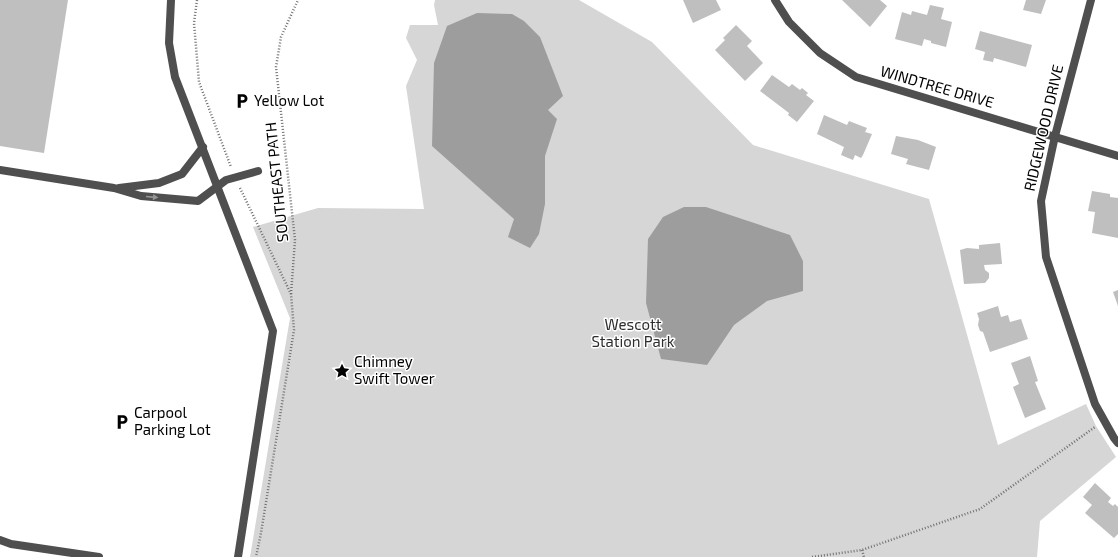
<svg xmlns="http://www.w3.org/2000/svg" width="1118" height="557" viewBox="0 0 1118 557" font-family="'Exo 2',sans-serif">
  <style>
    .green { fill: #d6d6d6 }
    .water { fill: #9d9d9d }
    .building { fill: #bfbfbf }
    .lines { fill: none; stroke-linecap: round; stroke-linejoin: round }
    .path { stroke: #717171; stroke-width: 2.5; stroke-dasharray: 1 2; stroke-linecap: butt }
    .lane { stroke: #4f4f4f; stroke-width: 8 }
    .street { stroke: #4f4f4f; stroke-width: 8 }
    .oneway { fill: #959595 }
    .labels { text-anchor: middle; stroke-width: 3; stroke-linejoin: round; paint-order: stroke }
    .street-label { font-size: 15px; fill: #000; stroke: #fff }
    .poi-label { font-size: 15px; fill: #000; stroke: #fff; text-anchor: start }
    .park-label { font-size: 15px; fill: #2d2d2d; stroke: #fff }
  </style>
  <rect width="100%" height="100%" fill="#fff"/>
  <polygon class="green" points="435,0 579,0 652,42 753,145 929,199 998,445 1086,404 1096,426 1116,457 1040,521 1037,557 250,557 290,318 253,227 318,208 424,209 406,86 417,60 406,38 410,25 438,25 434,5"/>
  <g class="water">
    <polygon points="477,13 512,14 524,21 540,37 563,96 548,110 557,119 545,156 545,204 539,234 530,248 508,237 514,219 432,146 434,63 447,26"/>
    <polygon points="684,207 706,207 790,235 803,261 803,291 767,301 734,325 707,365 661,359 646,303 648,239 663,217"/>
  </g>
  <g class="building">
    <polygon points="0,0 68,0 44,153 0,146"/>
    <polygon points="683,0 716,0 721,10 693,23"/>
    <polygon points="842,0 880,0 887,6 870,27"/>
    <polygon points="1026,0 1046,0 1041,14 1023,10"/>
    <polygon points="930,5 944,8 941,19 952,22 946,47 931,43 931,41 924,39 922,46 895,39 902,12 911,15 912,11 927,15"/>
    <polygon points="736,25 752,41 747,46 763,63 745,81 715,50 725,40 723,38"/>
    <polygon points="980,31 1032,45 1026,67 994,58 993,62 983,60 985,52 975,49"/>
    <polygon points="772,75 789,87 792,84 800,90 802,88 808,93 806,95 814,101 797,122 788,115 789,113 760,91"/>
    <polygon points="824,115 847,125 849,121 867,128 865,132 872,134 863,155 861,158 855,155 853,160 841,155 844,147 817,134"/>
    <polygon points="896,136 918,140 936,147 929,170 906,164 908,159 891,154"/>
    <polygon points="1092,191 1110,194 1110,197 1118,198 1118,238 1092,233 1095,212 1088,211"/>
    <polygon points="1000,243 1002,264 984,265 985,270 989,273 989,278 985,283 964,284 960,250 967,248 979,249 979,245"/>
    <polygon points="1118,290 1118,306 1113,292"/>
    <polygon points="998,306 1001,317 1008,315 1010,322 1021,319 1028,339 990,352 983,332 980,331 978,325 979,319 977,313"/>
    <polygon points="1030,356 1038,381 1035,382 1046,409 1025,418 1013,387 1019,384 1011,363"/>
    <polygon points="1095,483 1111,498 1108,502 1113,506 1115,504 1118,507 1118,534 1114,538 1085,513 1092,505 1083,497"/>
  </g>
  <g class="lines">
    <g class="path">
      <polyline points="197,0 194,23 199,82 231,167"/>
      <polyline points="240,188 291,294 294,330 261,533 256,557"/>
      <polyline points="291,294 295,240 276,67 281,37 298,0"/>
      <polyline points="862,550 864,557"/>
      <polyline points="812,557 862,550 980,509 1095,427"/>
    </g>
    <g class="lane">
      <polyline points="171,0 169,43 175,77 273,331 238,557"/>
      <polyline points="0,170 114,188 141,196 198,201 226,180 258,171"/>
      <polyline points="119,188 159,183 182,174 203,147"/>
      <polyline points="0,540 11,544 99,557"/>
    </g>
    <g class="street">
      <polyline points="775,0 789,22 820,53 856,77 1118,156"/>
      <polyline points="1091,0 1055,136 1041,201 1046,257 1095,404 1114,438 1118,443"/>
    </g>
  </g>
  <defs><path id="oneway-solid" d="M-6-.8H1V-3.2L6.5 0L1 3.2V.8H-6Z"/></defs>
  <use class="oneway" href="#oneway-solid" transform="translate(152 197) rotate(5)"/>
  <defs>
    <symbol id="parking-bare" viewBox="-9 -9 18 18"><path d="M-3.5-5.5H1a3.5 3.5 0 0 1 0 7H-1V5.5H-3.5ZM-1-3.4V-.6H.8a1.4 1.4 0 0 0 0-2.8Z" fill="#000" stroke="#fff" stroke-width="2.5" paint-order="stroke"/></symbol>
    <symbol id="sight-bare" viewBox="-9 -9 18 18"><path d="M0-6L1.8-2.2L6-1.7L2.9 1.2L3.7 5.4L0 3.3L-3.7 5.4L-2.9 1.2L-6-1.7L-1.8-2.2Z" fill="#000" stroke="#fff" stroke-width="2.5" paint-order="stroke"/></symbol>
  </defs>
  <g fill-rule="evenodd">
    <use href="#parking-bare" x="231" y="90" width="22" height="22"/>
    <use href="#sight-bare" x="331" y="360" width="22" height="22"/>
    <use href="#parking-bare" x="111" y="411" width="22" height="22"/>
  </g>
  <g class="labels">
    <g class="street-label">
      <text transform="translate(937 87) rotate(16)" y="5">WINDTREE DRIVE</text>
      <text transform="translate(1044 128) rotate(-77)" y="5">RIDGEWOOD DRIVE</text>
      <text transform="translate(277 182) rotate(-96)" y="5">SOUTHEAST PATH</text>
    </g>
    <g class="poi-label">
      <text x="254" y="106">Yellow Lot</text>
      <text x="354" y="367">Chimney<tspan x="354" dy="17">Swift Tower</tspan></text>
      <text x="134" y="418">Carpool<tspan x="134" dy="17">Parking Lot</tspan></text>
    </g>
    <g class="park-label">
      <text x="633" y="330">Wescott<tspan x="633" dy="17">Station Park</tspan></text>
    </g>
  </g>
</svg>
